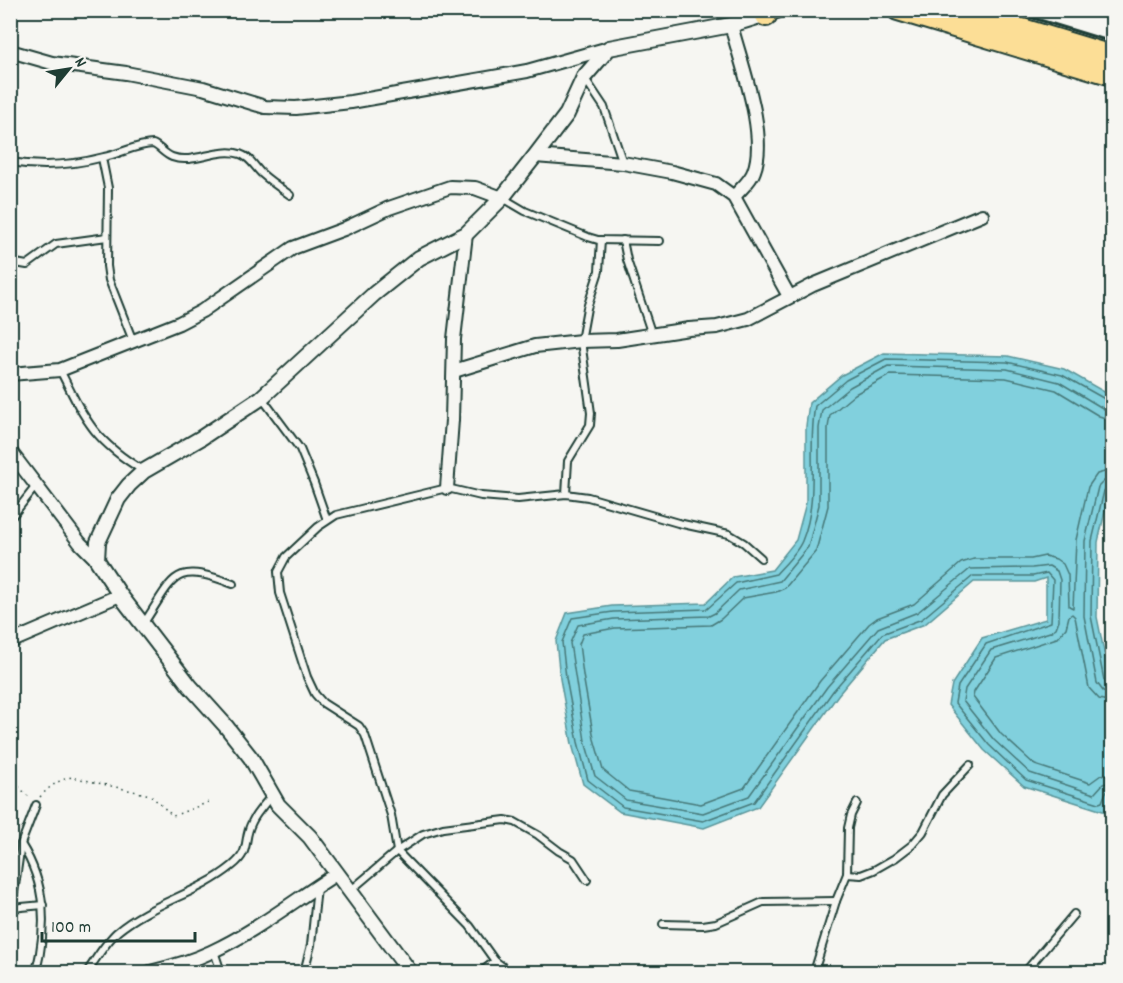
<svg xmlns="http://www.w3.org/2000/svg" width="1123" height="983" viewBox="0 0 1123 983" font-family="Dekko,sans-serif">
  <style>
    .water { fill: #81d0dd; stroke: #5a9599; stroke-width: 1.5 }
    .lines { fill: none; stroke-linecap: round; stroke-linejoin: round }
    .shore { stroke: #467878; stroke-width: 1.5 }
    .service-casing { stroke: #1f3d34; stroke-width: 10 }
    .minor-casing { stroke: #1f3d34; stroke-width: 16 }
    .tertiary-casing { stroke: #1f3d34; stroke-width: 18 }
    .trunk-casing { stroke: #1f3d34; stroke-width: 24 }
    .path { stroke: #1f3d34; stroke-width: 1.5; stroke-dasharray: 1.5 4.5; stroke-linecap: butt }
    .service { stroke: #f6f6f2; stroke-width: 6 }
    .minor { stroke: #f6f6f2; stroke-width: 12 }
    .tertiary { stroke: #f6f6f2; stroke-width: 14 }
    .trunk { stroke: #fcde96; stroke-width: 20 }
    .rail { stroke: #1f3d34; stroke-width: 3 }
  </style>
  <rect width="100%" height="100%" fill="#f6f6f2"/>
  <filter id="ink" filterUnits="userSpaceOnUse"><feTurbulence type="fractalNoise" baseFrequency=".0167" numOctaves="2"/><feDisplacementMap in="SourceGraphic" scale="12" xChannelSelector="R" yChannelSelector="G"/><feConvolveMatrix kernelMatrix="1 2 1 2 8 2 1 2 1" color-interpolation-filters="sRGB"/></filter>
  <g filter="url(#ink)">
    <polygon class="water" points="884,353 1008,356 1064,369 1108,394 1112,401 1112,481 1098,542 1097,617 1112,691 1112,783 1106,812 1024,786 984,750 948,705 952,684 982,638 1046,619 1046,578 1034,582 974,582 925,624 885,639 838,695 758,807 704,828 620,812 583,784 572,744 560,679 556,641 567,613 612,606 706,603 733,577 772,570 796,540 806,503 806,426 809,403 842,375"/>
    <g class="lines">
      <g class="shore">
        <path d="M 1112,403 L 1107,402 L 1103,398 L 1062,375 L 1007,362 L 886,359 L 846,380 L 815,406 C 807,451 820,498 802,541 C 797,553 784,565 776,574 L 736,583 L 707,609 L 613,612 L 572,618 L 562,642 L 566,678 L 578,742 L 588,780 L 623,807 L 703,821 L 754,802 L 833,691 L 882,634 L 922,619 L 973,576 L 1033,576 L 1047,573 L 1053,580 L 1051,622 L 986,644 L 958,686 L 955,703 L 989,745 L 1026,780 L 1099,803 L 1102,802 L 1106,792 L 1112,790"/>
        <polyline points="1112,410 1104,409 1059,382 1007,369 888,366 850,387 822,410 819,428 819,505 808,547 780,581 739,590 715,613 709,616 614,619 578,625 570,643 585,741 595,776 626,800 703,813 749,796 827,687 878,628 918,612 970,569 1032,568 1049,566 1057,571 1060,580 1059,620 1056,628 1050,632 991,650 965,689 963,701 994,740 1030,773 1094,794 1103,784 1112,782"/>
        <polyline points="1112,420 1099,416 1056,390 1006,378 890,375 855,394 830,415 828,428 828,506 816,551 785,588 776,592 743,598 721,619 711,625 615,628 583,634 579,644 583,675 594,739 603,770 629,791 701,804 744,788 820,681 869,624 877,618 914,604 961,563 974,559 1031,559 1045,556 1056,559 1063,564 1068,575 1069,606 1073,608 1076,540 1088,487 1097,474 1112,470"/>
        <polyline points="1112,479 1104,481 1098,487 1085,541 1084,616 1097,683 1103,691 1112,693"/>
        <polyline points="1112,486 1107,487 1104,491 1092,541 1091,616 1104,680 1107,684 1112,685"/>
        <polyline points="1112,702 1099,699 1089,688 1075,617 1072,614 1069,616 1066,628 1057,638 996,658 974,692 973,697 1001,734 1035,765 1090,783 1101,775 1112,773"/>
      </g>
      <defs>
        <g id="service">
          <polyline points="584,77 604,107 623,163"/>
          <polyline points="102,158 108,188 107,266 109,280 133,341"/>
          <path d="M 10,162 C 40,167 74,165 104,157 C 120,154 137,144 153,144 C 160,147 164,154 172,157 C 193,165 218,147 240,154 C 250,157 254,166 261,173 C 270,181 280,188 290,195"/>
          <polyline points="503,198 525,211 588,237 598,240 660,241"/>
          <polyline points="623,240 627,260 652,335"/>
          <polyline points="10,262 27,265 56,244 107,237"/>
          <path d="M 60,370 C 85,420 94,441 144,471"/>
          <polyline points="262,398 300,449 314,483 327,520"/>
          <polyline points="566,494 568,461 590,425 591,413 581,341 587,308 599,271 601,240"/>
          <polyline points="10,519 36,486"/>
          <path d="M 144,623 C 175,576 173,561 233,584"/>
          <path d="M 21,844 C 47,885 47,927 36,972"/>
          <polyline points="847,874 861,875 874,870 895,858 912,845 923,832 942,795 970,765"/>
          <polyline points="350,891 397,851 423,834 443,828 505,820 515,822 538,835 559,851 573,859 587,880"/>
          <polyline points="12,907 21,844 36,805"/>
          <polyline points="11,908 43,905"/>
          <polyline points="663,924 703,925 716,923 763,902 836,901"/>
          <polyline points="214,951 221,972"/>
          <polyline points="495,961 470,926 397,851 391,815 365,735 359,726 323,703 315,694 307,677 280,593 278,572 286,557 318,527 336,515 447,488 481,496 518,499 566,494 588,497 678,523 729,534 744,543 761,558"/>
          <path d="M 87,972 C 96,959 105,943 117,932 C 151,903 198,894 232,866 C 252,850 242,841 252,822 C 256,813 265,804 271,796"/>
          <polyline points="304,972 311,945 317,887"/>
          <polyline points="481,972 495,961 510,972"/>
          <polyline points="814,972 836,901 847,874 848,828 851,815 857,803"/>
          <polyline points="1025,972 1074,914"/>
        </g>
        <g id="minor">
          <path d="M 731,25 C 741,64 768,134 754,171 C 751,181 740,189 734,197"/>
          <polyline points="10,51 52,63 126,73 203,88 265,107 296,108 351,102 527,71 609,48"/>
          <polyline points="535,156 623,163 672,172 716,184 734,197 789,296"/>
          <polyline points="454,371 535,346 581,341 617,340 689,329 717,327 748,319 813,285 982,215"/>
          <polyline points="10,374 60,370 179,323 202,311 293,248 344,229 389,208 421,197 450,187 475,188 502,198"/>
          <polyline points="10,451 80,543 97,560"/>
          <polyline points="447,488 452,420 454,339 466,234"/>
          <polyline points="10,642 120,595"/>
          <path d="M 150,972 C 171,967 192,961 211,952 C 256,931 295,900 336,874"/>
        </g>
        <polyline id="tertiary" points="410,972 310,837 278,805 251,758 225,725 190,686 120,595 97,560 98,542 118,499 129,485 144,471 201,438 261,398 374,294 419,258 466,234 502,198 535,156 567,114 584,77 609,48 731,25 780,10"/>
        <g id="trunk">
          <polyline points="898,10 1112,75"/>
          <polyline points="959,10 1112,56"/>
          <polyline points="766,16 767,10"/>
        </g>
      </defs>
      <use href="#service" class="service-casing"/>
      <use href="#minor" class="minor-casing"/>
      <use href="#tertiary" class="tertiary-casing"/>
      <use href="#trunk" class="trunk-casing"/>
      <g class="path">
        <polyline points="10,778 31,799"/>
        <path d="M 40,797 C 50,786 58,780 72,777 L 150,795 L 173,816 L 209,802"/>
      </g>
      <use href="#service" class="service"/>
      <use href="#minor" class="minor"/>
      <use href="#tertiary" class="tertiary"/>
      <use href="#trunk" class="trunk"/>
      <polyline class="rail" points="1007,10 1112,42"/>
    </g>
  </g>
  <rect width="1123" height="983" fill="none" stroke="#f6f6f2" stroke-width="36"/>
  <rect x="18" y="18" width="1087" height="947" fill="none" stroke="#1f3d34" stroke-width="2" filter="url(#ink)"/>
  <g transform="translate(69 69) rotate(60)" stroke="#f6f6f2" stroke-width="4.5" paint-order="stroke">
  <path d="M0-4.5L10 22L0 15L-10 22Z" fill="#1f3d34"/>
  <text y="-9" font-size="16" font-weight="bold" text-anchor="middle" fill="#1f3d34">N</text>
  </g>
  <path d="M42 932v9h153v-9" fill="none" stroke="#1f3d34" stroke-width="3"/>
  <text x="51" y="932" font-size="18" fill="#1f3d34" stroke="#f6f6f2" stroke-width="4.5" paint-order="stroke">100 m</text>
</svg>
